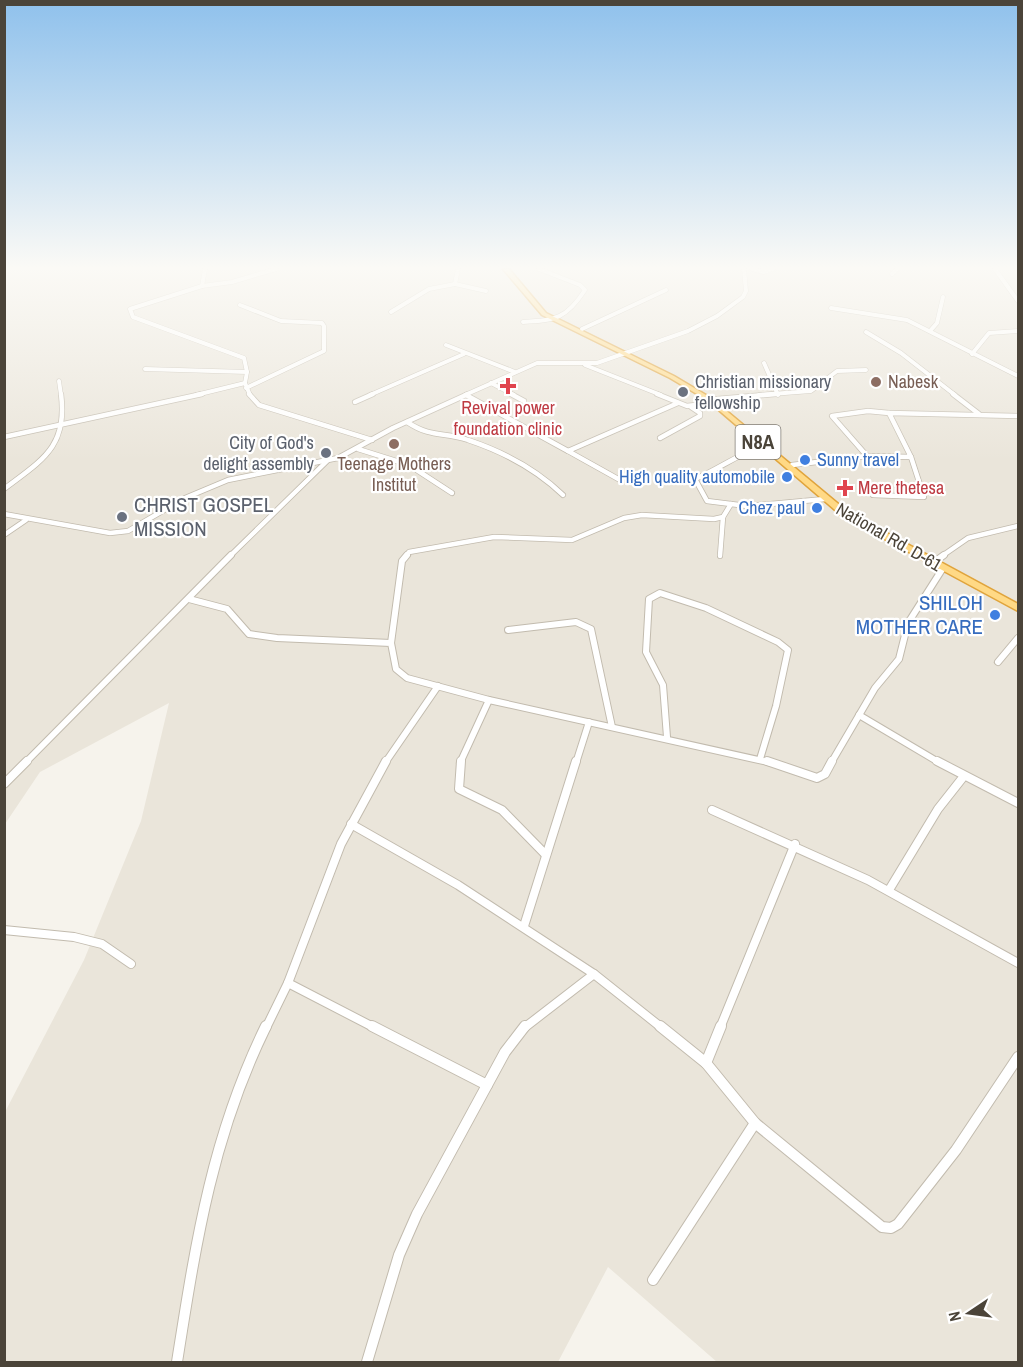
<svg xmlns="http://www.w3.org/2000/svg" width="1023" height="1367" viewBox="0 0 1023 1367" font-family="'Archivo Narrow',sans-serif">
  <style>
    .residential { fill: #eae5da }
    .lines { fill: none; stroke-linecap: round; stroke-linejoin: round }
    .minor-far4-casing { stroke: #c2bbae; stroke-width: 5 }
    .minor-far3-casing { stroke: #c2bbae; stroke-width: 6 }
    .minor-far2-casing { stroke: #c2bbae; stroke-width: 8 }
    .minor-far1-casing { stroke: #c2bbae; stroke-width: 10 }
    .minor-casing { stroke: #c2bbae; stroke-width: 12 }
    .trunk-casing { stroke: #e0a43c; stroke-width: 3 }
    .minor-far4 { stroke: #fff; stroke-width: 4 }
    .minor-far3 { stroke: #fff; stroke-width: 4.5 }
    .minor-far2 { stroke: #fff; stroke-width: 6 }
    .minor-far1 { stroke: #fff; stroke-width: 8 }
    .minor { stroke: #fff; stroke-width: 10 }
    .trunk { fill: #ffd985; fill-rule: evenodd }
    .education-dot { fill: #8d6e63; stroke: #fff; stroke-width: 2 }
    .health-dot { fill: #e0444e; stroke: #fff; stroke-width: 2 }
    .worship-dot { fill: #6b7280; stroke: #fff; stroke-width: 2 }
    .shop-dot { fill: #3f7fe0; stroke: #fff; stroke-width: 2 }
    .labels { text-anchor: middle; stroke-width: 4.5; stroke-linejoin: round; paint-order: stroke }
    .far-worship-label { font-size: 18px; fill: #5b616d; stroke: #fff; text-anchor: start }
    .far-education-label { font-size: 18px; fill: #785e54; stroke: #fff; text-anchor: start }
    .far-health-label { font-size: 18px; fill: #be3a42; stroke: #fff }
    .far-shop-label { font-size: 18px; fill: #366cbe; stroke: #fff; text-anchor: end }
    .far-street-label { font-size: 18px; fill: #4b4439; stroke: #fff }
    .shield { fill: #fff; stroke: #817c74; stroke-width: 1.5 }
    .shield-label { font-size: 20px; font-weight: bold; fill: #4b4439 }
    .worship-label { font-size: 21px; fill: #5b616d; stroke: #fff; text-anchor: start }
    .shop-label { font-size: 21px; fill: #366cbe; stroke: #fff; text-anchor: end }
  </style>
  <rect width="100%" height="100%" fill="#f6f3ec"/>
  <polygon class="residential" points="5,269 1018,269 1018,1362 717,1362 608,1267 558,1362 5,1362 5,1112 84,960 141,821 169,703 40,772 5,824"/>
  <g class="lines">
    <defs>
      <g id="minor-far4">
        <polyline points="458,269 455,284 486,291"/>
        <polyline points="752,269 764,272 773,269"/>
        <polyline points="995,269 1018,301"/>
        <polyline points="892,274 897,269"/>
        <polyline points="202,286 205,269"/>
        <polyline points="240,305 281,321 322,323 324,326 324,351 246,388"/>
        <polyline points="831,308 907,320 1018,376"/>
        <polyline points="391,312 429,289 455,284"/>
        <path d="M 523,322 C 556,320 566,319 585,290 L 580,285 L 539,269"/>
        <polyline points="582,329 666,290"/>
        <polyline points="930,331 937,323 943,297"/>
        <polyline points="866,332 901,353 955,395"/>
        <polyline points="446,345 515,372"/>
        <polyline points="972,354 989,333 1018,331"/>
        <polyline points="764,363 778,395"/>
        <polyline points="585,365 661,395"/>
        <polyline points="145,369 247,372"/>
        <polyline points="59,381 61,395"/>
        <polyline points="245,383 247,372 244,358 133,317 130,309 202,286 232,282 276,269"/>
        <polyline points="491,383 514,395"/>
        <polyline points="196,395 245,383 250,395"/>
        <polyline points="370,395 464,354"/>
        <polyline points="465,395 537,363 597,363 688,331 717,316 743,297 746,291 744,269"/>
        <polyline points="759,395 811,391 837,371 866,370"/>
      </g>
      <g id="minor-far3">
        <polyline points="249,394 259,405 372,440"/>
        <polyline points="511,394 524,401"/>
        <polyline points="657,394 687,406 713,403"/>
        <polyline points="953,394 979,414"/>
        <polyline points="466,395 568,451 678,403"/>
        <polyline points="717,399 776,394"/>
        <polyline points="355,402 373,394"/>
        <path d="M 407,422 C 433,439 443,431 468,440 C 504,452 536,469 563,495"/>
        <polyline points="4,437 202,394"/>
        <polyline points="660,438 700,416 700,413 691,407"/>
        <path d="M 763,446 C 738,454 719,469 695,479 L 707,501 L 747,506 L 825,499"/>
        <polyline points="358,449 409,465 452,493"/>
        <polyline points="568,451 620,480"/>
        <polyline points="867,456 832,416 868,411 889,413"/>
        <polyline points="792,465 867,456 911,457 889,413 1018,416"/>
        <path d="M 4,489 C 42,460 68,447 61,394"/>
        <polyline points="873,495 924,497 911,457"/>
        <polyline points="4,514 110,533 128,531 185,498 228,480 338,458 393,428 468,394"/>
        <polyline points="4,535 26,520"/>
        <polyline points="230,556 327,461"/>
        <polyline points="406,556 409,552 494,537 572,540 624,518 642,515 714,519 723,517 731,504"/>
        <polyline points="720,556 723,517"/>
        <polyline points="942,556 968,538 1018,526"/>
      </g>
      <g id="minor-far2">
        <polyline points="933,563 944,555"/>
        <polyline points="189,599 227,609 249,634 277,638 391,643 396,669 407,678 489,700 772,763"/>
        <polyline points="508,630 576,622 591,629 612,727"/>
        <polyline points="391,643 402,561 407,555"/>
        <polyline points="998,662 1018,638"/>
        <polyline points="859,715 940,763"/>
        <polyline points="667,737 663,685 646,652 649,599 660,593 706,608 778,642 788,650 776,706 760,759"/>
        <polyline points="25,763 231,555"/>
        <polyline points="385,763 438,686"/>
        <polyline points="460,763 489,700"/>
        <polyline points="576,763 589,722"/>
        <polyline points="831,763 875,688 899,659 908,623 943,568"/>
      </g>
      <g id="minor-far1">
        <polyline points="461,761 459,789 502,810 546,855"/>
        <polyline points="767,761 817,778 825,774 832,761"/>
        <polyline points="937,761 1018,803"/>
        <polyline points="4,784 27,761"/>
        <polyline points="712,810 868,880 1018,963"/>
        <polyline points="351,824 458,885 594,974 662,1028"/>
        <polyline points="889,890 938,809 964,776"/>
        <polyline points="524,926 576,761"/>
        <polyline points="4,930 74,937 102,944 131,964"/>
        <polyline points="288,983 341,844 386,761"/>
        <polyline points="266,1028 288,983 375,1028"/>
        <polyline points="524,1028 594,974"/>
        <polyline points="720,1028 795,844"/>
      </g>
      <g id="minor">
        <polyline points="372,1026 487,1085"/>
        <polyline points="660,1026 706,1063 755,1123 882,1227 891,1228 898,1224 956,1150 1018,1057"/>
        <polyline points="706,1063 721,1026"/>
        <polyline points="653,1280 755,1123"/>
        <path d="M 177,1362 C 196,1242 212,1136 266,1026"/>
        <polyline points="367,1362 399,1255 417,1214 505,1052 525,1026"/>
      </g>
      <polygon id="trunk" points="503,269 509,269 546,313 674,376 711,398 848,512 1018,604 1018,611 842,516 707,400 670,378 542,315"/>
    </defs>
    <use href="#minor-far4" class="minor-far4-casing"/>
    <use href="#minor-far3" class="minor-far3-casing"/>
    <use href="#minor-far2" class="minor-far2-casing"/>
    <use href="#minor-far1" class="minor-far1-casing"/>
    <use href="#minor" class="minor-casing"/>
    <use href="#trunk" class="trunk-casing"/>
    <use href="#minor-far4" class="minor-far4"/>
    <use href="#minor-far3" class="minor-far3"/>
    <use href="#minor-far2" class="minor-far2"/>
    <use href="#minor-far1" class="minor-far1"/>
    <use href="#minor" class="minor"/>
    <use href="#trunk" class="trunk"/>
  </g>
  <linearGradient id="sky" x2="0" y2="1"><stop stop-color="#8fc1ec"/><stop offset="0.58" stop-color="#fbfaf6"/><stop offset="1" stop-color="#fbfaf6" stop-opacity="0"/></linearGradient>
  <rect width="1023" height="461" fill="url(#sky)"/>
  <g class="education-dot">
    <circle cx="876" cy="382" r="6"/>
    <circle cx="394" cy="444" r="6"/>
  </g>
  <g class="health-dot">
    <path d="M505 377h6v6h6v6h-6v6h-6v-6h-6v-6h6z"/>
    <path d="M842 479h6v6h6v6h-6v6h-6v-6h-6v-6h6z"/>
  </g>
  <g class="worship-dot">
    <circle cx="683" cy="392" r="6"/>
    <circle cx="326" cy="453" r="6"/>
    <circle cx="122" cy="517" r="6"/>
  </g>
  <g class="shop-dot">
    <circle cx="805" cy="460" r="6"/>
    <circle cx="787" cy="477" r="6"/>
    <circle cx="817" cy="508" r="6"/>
    <circle cx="995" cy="615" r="6"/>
  </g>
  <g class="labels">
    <g class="far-worship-label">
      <text x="695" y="388">Christian missionary<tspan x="695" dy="21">fellowship</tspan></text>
      <text x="314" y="449" text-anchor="end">City of God's<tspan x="314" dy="21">delight assembly</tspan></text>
    </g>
    <g class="far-education-label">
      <text x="888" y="388">Nabesk</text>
      <text x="394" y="470" text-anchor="middle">Teenage Mothers<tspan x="394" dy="21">Institut</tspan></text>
    </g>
    <g class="far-health-label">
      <text x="508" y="414">Revival power<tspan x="508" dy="21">foundation clinic</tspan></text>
      <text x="858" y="494" text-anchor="start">Mere thetesa</text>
    </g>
    <g class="far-shop-label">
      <text x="817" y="466" text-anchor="start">Sunny travel</text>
      <text x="775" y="483">High quality automobile</text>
      <text x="805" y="514">Chez paul</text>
    </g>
    <g class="far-street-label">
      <text transform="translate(889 537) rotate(30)" y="6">National Rd. D-61</text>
    </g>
    <rect class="shield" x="735.5" y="425" width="45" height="34" rx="4.5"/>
    <g class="shield-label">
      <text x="758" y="449">N8A</text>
    </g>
    <g class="worship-label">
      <text x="134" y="512">CHRIST GOSPEL<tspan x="134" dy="24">MISSION</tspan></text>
    </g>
    <g class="shop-label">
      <text x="983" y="610">SHILOH<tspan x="983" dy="24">MOTHER CARE</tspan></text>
    </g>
  </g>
  <rect width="1023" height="1367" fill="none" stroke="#4b4439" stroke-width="12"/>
  <g transform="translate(969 1313) rotate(257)" stroke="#ffffff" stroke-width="4.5" paint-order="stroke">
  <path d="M0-4.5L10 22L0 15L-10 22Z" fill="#4b4439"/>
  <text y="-9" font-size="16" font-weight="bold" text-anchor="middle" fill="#4b4439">N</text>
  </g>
</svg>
